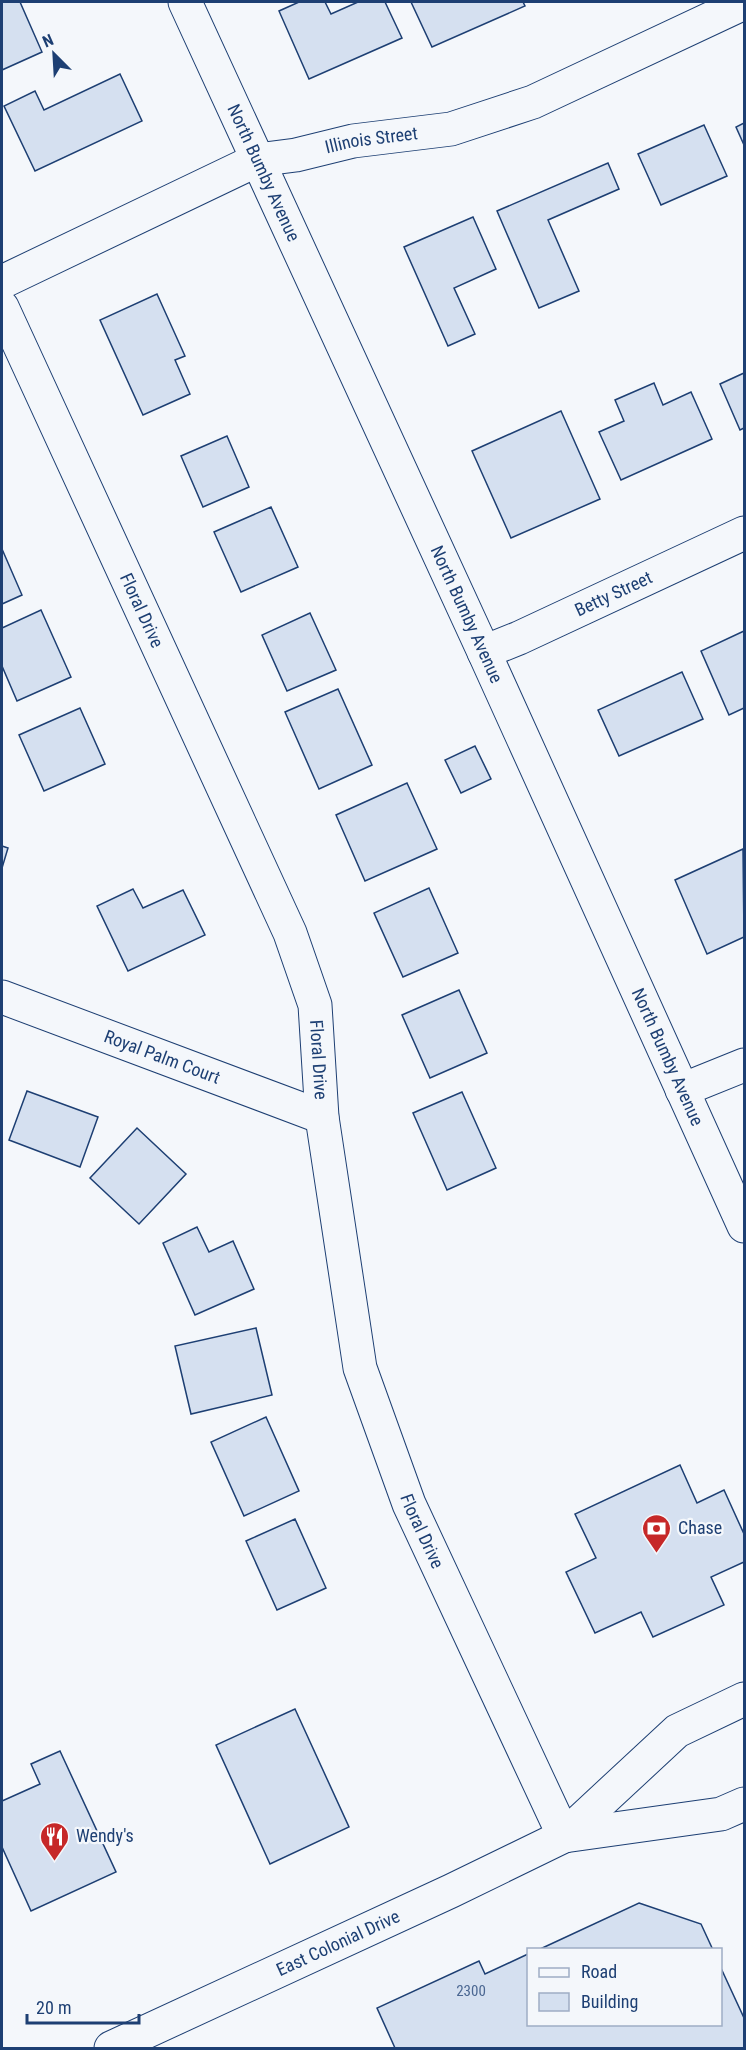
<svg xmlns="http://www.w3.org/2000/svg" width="746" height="2050" viewBox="0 0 746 2050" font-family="'Roboto Condensed',sans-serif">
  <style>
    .building { fill: #d5e0f0; stroke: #1d3f73; stroke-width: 1.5 }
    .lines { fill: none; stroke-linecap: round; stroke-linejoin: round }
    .minor-casing { stroke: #1d3f73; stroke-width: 35 }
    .highway-casing { stroke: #1d3f73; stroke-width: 35 }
    .minor { stroke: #f4f7fb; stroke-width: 33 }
    .highway { stroke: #f4f7fb; stroke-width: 33 }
    .labels { text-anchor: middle; stroke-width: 4.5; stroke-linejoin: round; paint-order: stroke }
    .number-label { font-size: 15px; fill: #4b6792 }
    .street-label { font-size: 18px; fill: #1d3f73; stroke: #f4f7fb }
    .poi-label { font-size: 18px; fill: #1d3f73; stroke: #f4f7fb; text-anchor: start }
  </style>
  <rect width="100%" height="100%" fill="#f4f7fb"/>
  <g class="building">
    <polygon points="2,2 20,2 42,52 2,70"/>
    <polygon points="299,2 325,2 331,14 358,2 385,2 402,38 309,79 279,11"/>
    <polygon points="411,2 523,2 525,6 432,47"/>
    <polygon points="120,74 142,121 35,171 4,106 35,91 44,110"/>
    <polygon points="744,123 744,145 736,127"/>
    <polygon points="704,125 727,176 661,205 638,154"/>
    <polygon points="608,163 619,189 548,220 579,291 539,308 497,211"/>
    <polygon points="473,217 496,269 454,288 475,334 448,346 404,247"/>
    <polygon points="157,294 185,356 175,360 190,394 143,415 100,320"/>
    <polygon points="744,373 744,428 740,430 720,384"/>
    <polygon points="654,383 663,405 691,392 712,439 621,480 599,432 624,421 615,400"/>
    <polygon points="561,411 600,499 511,538 472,451"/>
    <polygon points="227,436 249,487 203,507 181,456"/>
    <polygon points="271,507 298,567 241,592 214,532"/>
    <polygon points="2,549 22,595 2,604"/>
    <polygon points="41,610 71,677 17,701 2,666 2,628"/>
    <polygon points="310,613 336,670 287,691 262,635"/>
    <polygon points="744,631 744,708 729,715 701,651"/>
    <polygon points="682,672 703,719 619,756 598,710"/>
    <polygon points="338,689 372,765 319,789 285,712"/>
    <polygon points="80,708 105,764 44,791 19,735"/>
    <polygon points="475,746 491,779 461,793 445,760"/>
    <polygon points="407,783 437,849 365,881 336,815"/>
    <polygon points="2,846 8,848 2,868"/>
    <polygon points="743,849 744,937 707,954 675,880"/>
    <polygon points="429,888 458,953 403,977 374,913"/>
    <polygon points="133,889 143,908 183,890 205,935 128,971 97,906"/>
    <polygon points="459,990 487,1053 430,1078 402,1015"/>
    <polygon points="27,1091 98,1117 80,1167 9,1140"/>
    <polygon points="462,1092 496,1168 447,1190 413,1113"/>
    <polygon points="137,1128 186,1174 139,1224 90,1178"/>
    <polygon points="197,1227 209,1252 233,1241 254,1289 195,1315 163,1243"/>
    <polygon points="256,1328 272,1395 191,1414 175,1346"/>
    <polygon points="266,1417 299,1491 244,1516 211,1442"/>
    <polygon points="680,1465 697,1503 724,1490 744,1534 744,1562 711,1577 724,1605 653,1637 641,1612 595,1633 566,1572 596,1558 575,1514"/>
    <polygon points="295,1519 326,1588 277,1610 246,1541"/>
    <polygon points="295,1709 349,1827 270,1864 216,1745"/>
    <polygon points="60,1751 116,1872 31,1911 2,1847 2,1801 40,1784 31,1764"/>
    <polygon points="639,1903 701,1924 713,1950 538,1950"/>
    <polygon points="528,1954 528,2024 720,2024 720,1966 744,2018 744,2048 395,2048 377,2008 479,1961 485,1974"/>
  </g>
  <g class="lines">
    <defs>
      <g id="minor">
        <path id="s1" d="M 185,2 L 484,652 L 744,1226"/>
        <path id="s2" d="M 2,282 L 257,160 L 296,155 L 353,141 L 451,129 L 533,102 L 744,3"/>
        <path id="s3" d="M 2,307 L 290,933 L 315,1005 L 322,1117 L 360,1368 L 409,1504 L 564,1836"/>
        <path id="s4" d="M 484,652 L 519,638 L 744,533"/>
        <path id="s5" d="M 2,997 L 322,1117"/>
        <polyline points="682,1090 744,1065"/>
      </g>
      <g id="highway">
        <polyline points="564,1836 721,1814 744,1804"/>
        <path id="s6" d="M 111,2048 L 451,1891 L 564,1836 L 677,1731 L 744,1699"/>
      </g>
    </defs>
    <use href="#minor" class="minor-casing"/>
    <use href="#highway" class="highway-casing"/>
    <use href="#minor" class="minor"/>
    <use href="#highway" class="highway"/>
  </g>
  <defs>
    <symbol id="bank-pin" viewBox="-11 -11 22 30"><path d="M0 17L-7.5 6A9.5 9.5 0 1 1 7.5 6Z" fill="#c62828" stroke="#f4f7fb"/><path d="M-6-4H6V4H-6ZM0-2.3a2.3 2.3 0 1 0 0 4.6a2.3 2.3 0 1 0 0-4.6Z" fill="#fff"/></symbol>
    <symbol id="restaurant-pin" viewBox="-11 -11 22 30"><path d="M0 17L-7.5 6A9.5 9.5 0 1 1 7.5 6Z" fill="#c62828" stroke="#f4f7fb"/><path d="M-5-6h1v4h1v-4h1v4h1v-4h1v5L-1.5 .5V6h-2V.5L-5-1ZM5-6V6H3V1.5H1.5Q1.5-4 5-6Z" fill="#fff"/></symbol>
  </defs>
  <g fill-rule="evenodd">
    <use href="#bank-pin" x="640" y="1512" width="33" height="45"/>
    <use href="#restaurant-pin" x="38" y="1820" width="33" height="45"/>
  </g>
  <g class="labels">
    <g class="number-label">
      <text x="471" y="1996">2300</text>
    </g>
    <g class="street-label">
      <text dy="6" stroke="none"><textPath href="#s2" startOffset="399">Illinois Street</textPath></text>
      <text dy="6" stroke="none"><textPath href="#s1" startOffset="188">North Bumby Avenue</textPath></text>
      <text dy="6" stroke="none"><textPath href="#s4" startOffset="142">Betty Street</textPath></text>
      <text dy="6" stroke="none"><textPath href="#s3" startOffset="334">Floral Drive</textPath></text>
      <text dy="6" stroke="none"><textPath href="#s1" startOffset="674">North Bumby Avenue</textPath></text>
      <text dy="6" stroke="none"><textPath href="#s1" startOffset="1160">North Bumby Avenue</textPath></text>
      <text dy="6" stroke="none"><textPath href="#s5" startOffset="171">Royal Palm Court</textPath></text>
      <text dy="6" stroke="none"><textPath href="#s3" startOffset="820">Floral Drive</textPath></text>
      <text dy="6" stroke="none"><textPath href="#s3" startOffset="1306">Floral Drive</textPath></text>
      <text dy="6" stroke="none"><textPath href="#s6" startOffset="250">East Colonial Drive</textPath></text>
    </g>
    <g class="poi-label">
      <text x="678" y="1534">Chase</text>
      <text x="76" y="1842">Wendy's</text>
    </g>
  </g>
  <rect width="746" height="2050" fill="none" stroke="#1d3f73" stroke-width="6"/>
  <rect x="527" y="1948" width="195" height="78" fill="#f4f7fb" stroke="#9eadc5" stroke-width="1.5"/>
  <rect x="539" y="1968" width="30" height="9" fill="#f4f7fb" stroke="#9eadc5" stroke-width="1.5"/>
  <text x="581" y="1978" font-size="18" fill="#1d3f73">Road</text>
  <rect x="539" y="1993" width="30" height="18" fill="#d5e0f0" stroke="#9eadc5" stroke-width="1.5"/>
  <text x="581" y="2008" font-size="18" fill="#1d3f73">Building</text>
  <g transform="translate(54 54) rotate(336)" stroke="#f4f7fb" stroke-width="4.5" paint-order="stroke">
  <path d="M0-4.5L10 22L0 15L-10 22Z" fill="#1d3f73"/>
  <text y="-9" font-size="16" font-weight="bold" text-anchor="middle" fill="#1d3f73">N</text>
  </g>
  <path d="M27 2014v9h112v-9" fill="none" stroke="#1d3f73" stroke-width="3"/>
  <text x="36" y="2014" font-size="18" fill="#1d3f73" stroke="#f4f7fb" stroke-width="4.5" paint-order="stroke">20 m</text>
</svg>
